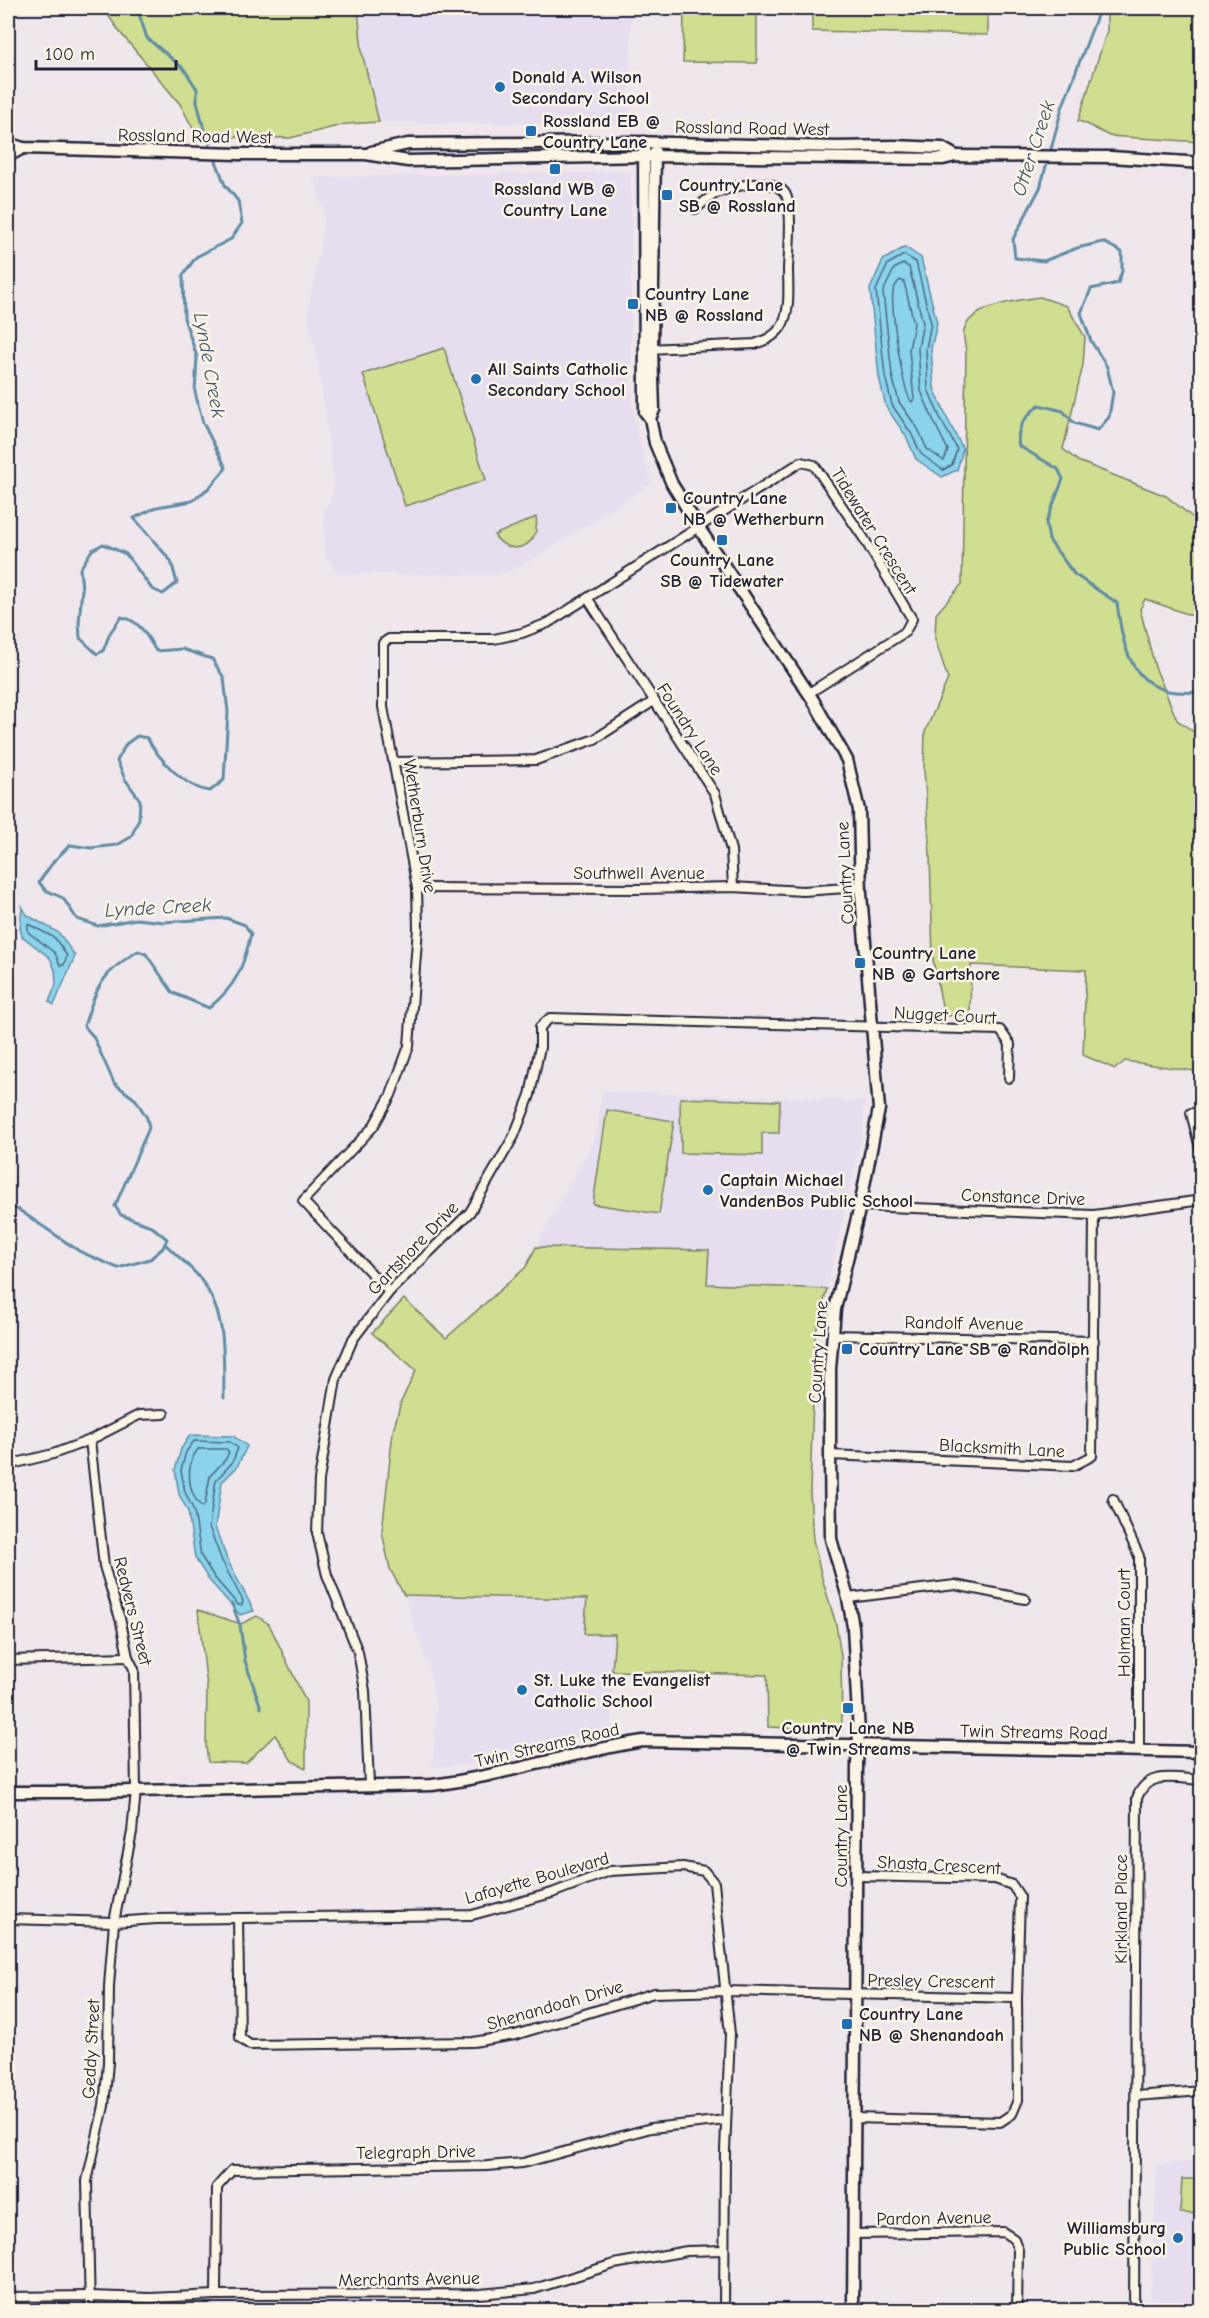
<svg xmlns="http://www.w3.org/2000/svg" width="1209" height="2318" viewBox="0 0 1209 2318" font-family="'Comic Neue',sans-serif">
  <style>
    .built { fill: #e6ddef }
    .green { fill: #cfde91; stroke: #788066; stroke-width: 1.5 }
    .water { fill: #8ad3eb; stroke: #608ca5; stroke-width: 1.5 }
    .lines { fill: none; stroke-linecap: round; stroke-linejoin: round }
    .shore { stroke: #4c6981; stroke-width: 1.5 }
    .stream { stroke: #608ca5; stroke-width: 3 }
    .street-casing { stroke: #22223b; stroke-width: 12 }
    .secondary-casing { stroke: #22223b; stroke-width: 15 }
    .street { stroke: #fcf5e5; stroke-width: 8 }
    .secondary { stroke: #fcf5e5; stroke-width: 10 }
    .poi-dot { fill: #1f6fb2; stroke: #fcf5e5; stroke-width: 2 }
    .labels { text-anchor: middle; stroke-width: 5; stroke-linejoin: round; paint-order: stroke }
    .poi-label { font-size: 18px; font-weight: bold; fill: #22223b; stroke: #fcf5e5; text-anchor: start }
    .street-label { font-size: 18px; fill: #22223b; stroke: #fcf5e5 }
    .water-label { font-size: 20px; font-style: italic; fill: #415770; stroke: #fcf5e5 }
  </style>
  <rect width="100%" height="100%" fill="#efe7eb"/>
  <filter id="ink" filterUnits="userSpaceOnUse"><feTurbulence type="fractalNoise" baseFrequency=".0167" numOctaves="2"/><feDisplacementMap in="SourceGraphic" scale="12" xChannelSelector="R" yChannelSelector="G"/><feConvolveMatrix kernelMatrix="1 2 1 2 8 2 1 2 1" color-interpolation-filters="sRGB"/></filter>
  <g filter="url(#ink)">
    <g class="built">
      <polygon points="358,8 631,8 630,125 379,122 362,53"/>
      <polygon points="631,172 631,398 640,446 652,483 522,566 495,575 340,574 325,557 324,511 335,489 318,361 307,318 325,216 313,177"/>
      <polygon points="602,1091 864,1101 863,1130 827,1289 706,1284 708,1250 536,1247 597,1134"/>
      <polygon points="404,1595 587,1599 615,1634 612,1671 612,1729 465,1765 432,1767 437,1708 429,1670"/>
      <polygon points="1201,2160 1201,2310 1150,2310 1157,2165"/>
    </g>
    <g class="green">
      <polygon points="100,8 358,8 362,53 379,122 346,124 290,138 197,136 180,104 119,31 106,12"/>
      <polygon points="684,8 757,8 757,63 683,62"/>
      <polygon points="812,8 988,8 988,35 812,31"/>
      <polygon points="1107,8 1201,8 1201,142 1109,136 1085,123 1078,121 1107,31"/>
      <path d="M 1040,297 L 1067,306 L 1085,337 L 1083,365 L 1063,449 L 1078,461 L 1166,496 L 1201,524 L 1201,619 L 1145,599 L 1140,609 L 1155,667 L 1177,720 L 1201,737 L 1201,1072 L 1125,1061 L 1115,1069 L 1083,1055 L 1086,970 L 971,965 L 970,1014 L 944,1016 L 933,960 L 930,854 L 924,769 L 925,732 L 948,679 L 935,639 L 936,614 L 962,584 L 966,351 C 965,345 963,337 964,331 C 968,306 1020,300 1040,297 Z"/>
      <polygon points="444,348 486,480 405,506 363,374"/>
      <path d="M 536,517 C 541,547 511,559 494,535 Z"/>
      <polygon points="680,1098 780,1101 779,1133 762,1133 762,1155 681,1153"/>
      <polygon points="607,1110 674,1121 659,1214 593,1204"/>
      <polygon points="536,1247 709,1250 707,1284 827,1289 815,1336 810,1492 813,1540 822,1578 836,1624 841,1656 842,1730 768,1727 767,1675 612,1671 615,1634 584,1634 587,1599 404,1595 390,1569 382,1532 393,1431 401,1402 416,1370 372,1333 404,1299 446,1338 526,1267"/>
      <polygon points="198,1610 241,1624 257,1616 269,1624 306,1702 306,1768 292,1761 275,1735 246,1763 208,1762 206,1746 207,1687"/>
      <polygon points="1182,2179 1201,2179 1201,2214 1180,2213"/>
    </g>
    <g class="water">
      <polygon points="905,247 921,258 937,323 931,349 934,388 947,418 963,449 957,470 942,477 916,459 906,436 886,407 879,377 870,289 883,260"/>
      <polygon points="22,906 27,915 59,933 75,956 54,1005 49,1002 56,984 55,970 50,958 22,936 20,928"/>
      <polygon points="190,1435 233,1436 247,1446 237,1467 222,1482 215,1527 227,1559 254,1611 240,1615 209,1580 195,1558 188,1512 179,1494 175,1470 181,1449"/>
    </g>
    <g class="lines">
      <g class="shore">
        <polygon points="904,255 916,262 931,323 926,349 928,389 941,420 957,449 952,465 943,470 921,454 911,433 892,405 885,376 876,290 888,264"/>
        <polygon points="903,264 909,267 923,323 918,348 921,391 935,424 948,450 944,461 927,449 918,429 899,402 892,375 883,292 894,269"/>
        <path d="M 900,280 L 904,282 L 914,323 L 909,350 L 914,399 L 912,402 C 903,396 890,304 893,292 C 894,288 897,283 900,280 Z"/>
        <polygon points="28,924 55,938 67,956 64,965 60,965 55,953 28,932"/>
        <polygon points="194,1441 230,1442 238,1448 232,1463 216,1480 209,1527 222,1561 243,1601 242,1605 238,1605 214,1577 201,1556 194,1511 185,1492 181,1470 186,1452"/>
        <path d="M 198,1449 L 226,1449 L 229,1452 L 226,1459 L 210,1476 L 205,1504 L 202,1507 C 187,1494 185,1464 198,1449 Z"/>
      </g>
      <g class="stream">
        <polyline points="1050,153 1062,108 1100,8"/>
        <path d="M 1048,159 L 1040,188 L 1013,239 L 1015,258 L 1044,261 L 1077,248 L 1103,242 L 1122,252 L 1122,271 L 1118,283 L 1091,289 L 1081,313 L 1091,341 L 1107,367 L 1113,392 L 1109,417 L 1098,430 L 1074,423 L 1063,411 L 1039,405 C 1026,416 1015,428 1019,446 L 1058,469 L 1063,479 L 1046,523 L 1049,540 L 1074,574 L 1117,603 C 1122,638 1127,681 1168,691 C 1179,693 1191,692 1202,693"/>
        <path d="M 8,1206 L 19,1210 L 79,1251 L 118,1268 L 150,1259 L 163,1248 L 167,1239 L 151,1226 L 121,1215 L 115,1206 L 149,1128 L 147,1118 L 136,1100 L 114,1083 L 93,1036 L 84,1026 C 97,987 101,973 138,951 L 146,954 L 173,993 L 209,1008 C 237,985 243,968 251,934 L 245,925 L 226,918 L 164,922 L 136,919 L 98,926 L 77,919 L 63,898 L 45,890 L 39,882 L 54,861 L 70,845 L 91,848 L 117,845 L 131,837 L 139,819 L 140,800 L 125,779 L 117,761 L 126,744 L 137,736 L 147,738 C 159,759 185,788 210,791 L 224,780 L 228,712 L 224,678 L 212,659 L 182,649 L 156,651 C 147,636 140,620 121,617 L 110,633 L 103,651 L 97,654 L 80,638 L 79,623 L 82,589 L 80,569 L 92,550 L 103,544 L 126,554 L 152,589 L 163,594 L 177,583 L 171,561 L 134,518 L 157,507 L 192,501 L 210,487 L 226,468 L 203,423 L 195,392 L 197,357 L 184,318 L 183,275 L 196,257 L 231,239 L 242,223 L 238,201 L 225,185 L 204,129 L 197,102 L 197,89 L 184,69 L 147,38 L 137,8"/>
        <path d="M 165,1244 C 176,1255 189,1265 199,1277 C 228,1314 223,1353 224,1398"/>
        <polyline points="8,1265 12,1277 8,1284"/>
        <polyline points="232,1604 240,1625 245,1661 261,1708"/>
      </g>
      <defs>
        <g id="street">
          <polyline points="8,23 10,23"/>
          <path d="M 648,349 L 755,344 C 766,340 774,337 781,327 C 791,311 788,287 788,268 C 789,251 793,210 786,195 C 775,175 733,186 717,193 C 709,197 702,204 695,209"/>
          <polyline points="588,599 715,794 731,850 733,887"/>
          <polyline points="394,762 536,760 595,739 654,701"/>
          <polyline points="417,888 639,889 733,887 803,891 861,887"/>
          <polyline points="1191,1113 1202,1156"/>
          <polyline points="1094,1215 1202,1200"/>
          <polyline points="389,1292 303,1201 373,1127 391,1095 409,1046 418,928 417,888 383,707 383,643 389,639 494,639 522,633 548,623 801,462 814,465 863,537 912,619 905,632 809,693"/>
          <polyline points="833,1335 1094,1341"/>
          <polyline points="830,1455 1073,1466 1092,1456 1094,1215 860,1206"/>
          <polyline points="8,1465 53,1454 90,1440 139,1415 164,1414"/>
          <polyline points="1113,1499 1139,1556 1139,1751"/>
          <polyline points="848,1598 955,1585 1025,1599"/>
          <polyline points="8,1660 128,1657"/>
          <polyline points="369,1785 365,1691 358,1652 327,1575 317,1533 319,1480 336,1379 353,1339 389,1292 470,1212 514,1136 530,1095 540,1047 540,1027 550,1018 1000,1030 1010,1044 1009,1078"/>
          <polyline points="238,1918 240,2038 250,2045 473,2042 515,2035 654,1993 725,1991 1017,1998"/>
          <polyline points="8,1919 114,1922 156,1919 472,1915 552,1893 610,1871 683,1867 704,1871 714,1883 730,2034 725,2150 724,2310"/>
          <polyline points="1136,2096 1202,2091"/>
          <polyline points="855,2118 1000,2122 1012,2114 1018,2100 1017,1998 1020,1897 1012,1885 995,1879 857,1876"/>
          <polyline points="853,2234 1003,2232 1014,2239 1018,2250 1017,2310"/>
          <polyline points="216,2295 217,2187 232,2170 487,2166 523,2163 651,2128 726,2120"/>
          <polyline points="8,2297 90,2296 150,2298 216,2295 480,2294 534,2289 614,2264 687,2251 724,2250"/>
          <polyline points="90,2310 87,2181 104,2106 108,2063 109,1986 114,1922 132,1832 136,1790 134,1669 128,1657 121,1622 104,1566 90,1440"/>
          <path d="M 1134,2310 L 1137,1798 C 1147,1769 1177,1779 1202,1780"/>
        </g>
        <g id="secondary">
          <polyline points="644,142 645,412 650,418 655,443 672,484 699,528 813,700 847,760 859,810 861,894 879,1109 860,1206 835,1309 830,1369 830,1455 831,1539 848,1598 853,1627 859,1733 857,1764 853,2310"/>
          <polyline points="8,143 23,148 239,154 366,154 408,161 644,156 943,159 956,156 1111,157 1202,163"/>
          <polyline points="371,152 408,144 631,142 838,147 894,146 942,148 956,156"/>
          <polyline points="8,156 23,148"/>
          <polyline points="650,418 654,410 652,349 655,152"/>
          <path d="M 8,1792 L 84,1792 L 432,1785 C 503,1776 572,1752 643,1741 L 1202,1752"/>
        </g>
      </defs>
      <use href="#street" class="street-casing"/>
      <use href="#secondary" class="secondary-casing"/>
      <use href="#street" class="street"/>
      <use href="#secondary" class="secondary"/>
    </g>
  </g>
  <g class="poi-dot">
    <circle cx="500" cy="87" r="6"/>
    <rect x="525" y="125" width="12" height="12" rx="3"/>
    <rect x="549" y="163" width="12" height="12" rx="3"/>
    <rect x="661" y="189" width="12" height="12" rx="3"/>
    <rect x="627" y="298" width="12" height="12" rx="3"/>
    <circle cx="476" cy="379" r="6"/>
    <rect x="665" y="502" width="12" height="12" rx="3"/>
    <rect x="716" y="534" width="12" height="12" rx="3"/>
    <rect x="854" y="957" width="12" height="12" rx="3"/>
    <circle cx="708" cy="1190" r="6"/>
    <rect x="841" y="1343" width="12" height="12" rx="3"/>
    <circle cx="522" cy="1690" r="6"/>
    <rect x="842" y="1702" width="12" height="12" rx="3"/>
    <rect x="841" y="2018" width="12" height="12" rx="3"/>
    <circle cx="1178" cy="2238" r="6"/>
  </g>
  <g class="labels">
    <g class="poi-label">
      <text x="512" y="83">Donald A. Wilson<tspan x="512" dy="21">Secondary School</tspan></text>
      <text x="543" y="127">Rossland EB @<tspan x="543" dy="21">Country Lane</tspan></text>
      <text x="679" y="191">Country Lane<tspan x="679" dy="21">SB @ Rossland</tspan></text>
      <text x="555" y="195" text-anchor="middle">Rossland WB @<tspan x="555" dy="21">Country Lane</tspan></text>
      <text x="645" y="300">Country Lane<tspan x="645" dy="21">NB @ Rossland</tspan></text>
      <text x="488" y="375">All Saints Catholic<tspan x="488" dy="21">Secondary School</tspan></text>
      <text x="683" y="504">Country Lane<tspan x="683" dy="21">NB @ Wetherburn</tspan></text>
      <text x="722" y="566" text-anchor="middle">Country Lane<tspan x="722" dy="21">SB @ Tidewater</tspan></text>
      <text x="872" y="959">Country Lane<tspan x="872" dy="21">NB @ Gartshore</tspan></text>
      <text x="720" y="1186">Captain Michael<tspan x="720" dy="21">VandenBos Public School</tspan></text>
      <text x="859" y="1355">Country Lane SB @ Randolph</text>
      <text x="534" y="1686">St. Luke the Evangelist<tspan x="534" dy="21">Catholic School</tspan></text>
      <text x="848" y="1734" text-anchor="middle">Country Lane NB<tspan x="848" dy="21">@ Twin Streams</tspan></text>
      <text x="859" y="2020">Country Lane<tspan x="859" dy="21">NB @ Shenandoah</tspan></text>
      <text x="1166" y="2234" text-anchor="end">Williamsburg<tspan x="1166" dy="21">Public School</tspan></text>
    </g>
    <g class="street-label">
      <text transform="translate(752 128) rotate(1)" y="6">Rossland Road West</text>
      <text transform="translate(195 136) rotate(1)" y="6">Rossland Road West</text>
      <text transform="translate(874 531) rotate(58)" y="6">Tidewater Crescent</text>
      <text transform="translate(690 729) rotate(57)" y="6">Foundry Lane</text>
      <text transform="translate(420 826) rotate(81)" y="6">Wetherburn Drive</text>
      <text x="639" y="879">Southwell Avenue</text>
      <text transform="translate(845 873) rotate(-93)" y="6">Country Lane</text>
      <text transform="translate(945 1015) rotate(3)" y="6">Nugget Court</text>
      <text transform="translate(1023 1197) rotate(2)" y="6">Constance Drive</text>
      <text transform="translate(413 1248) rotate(-46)" y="6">Gartshore Drive</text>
      <text transform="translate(964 1323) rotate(1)" y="6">Randolf Avenue</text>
      <text transform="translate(818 1352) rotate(-86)" y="6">Country Lane</text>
      <text transform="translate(1002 1448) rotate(3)" y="6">Blacksmith Lane</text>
      <text transform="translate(133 1611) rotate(76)" y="6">Redvers Street</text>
      <text transform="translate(1124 1623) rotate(-90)" y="6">Holman Court</text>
      <text transform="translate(1034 1732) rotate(1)" y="6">Twin Streams Road</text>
      <text transform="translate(547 1745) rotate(-13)" y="6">Twin Streams Road</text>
      <text transform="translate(841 1836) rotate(-90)" y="6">Country Lane</text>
      <text transform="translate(939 1865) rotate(3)" y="6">Shasta Crescent</text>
      <text transform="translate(537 1878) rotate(-16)" y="6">Lafayette Boulevard</text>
      <text transform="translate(1121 1909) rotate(-90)" y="6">Kirkland Place</text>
      <text transform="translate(931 1981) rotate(1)" y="6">Presley Crescent</text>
      <text transform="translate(555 2005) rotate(-16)" y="6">Shenandoah Drive</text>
      <text transform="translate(91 2049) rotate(-87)" y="6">Geddy Street</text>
      <text transform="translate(416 2152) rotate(-1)" y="6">Telegraph Drive</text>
      <text transform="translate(934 2218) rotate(-1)" y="6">Pardon Avenue</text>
      <text transform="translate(409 2279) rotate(-1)" y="6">Merchants Avenue</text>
    </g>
    <g class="water-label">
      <text transform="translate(1033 148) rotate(-72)" y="7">Otter Creek</text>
      <text transform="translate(210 365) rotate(80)" y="7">Lynde Creek</text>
      <text transform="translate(158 907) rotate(-3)" y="7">Lynde Creek</text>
    </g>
  </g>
  <rect width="1209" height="2318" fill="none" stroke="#fcf5e5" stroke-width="30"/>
  <rect x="15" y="15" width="1179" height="2288" fill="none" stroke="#22223b" stroke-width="2" filter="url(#ink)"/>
  <path d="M36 60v9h140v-9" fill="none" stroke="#22223b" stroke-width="3"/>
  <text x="45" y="60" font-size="18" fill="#22223b" stroke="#fcf5e5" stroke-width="4.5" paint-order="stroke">100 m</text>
</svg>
